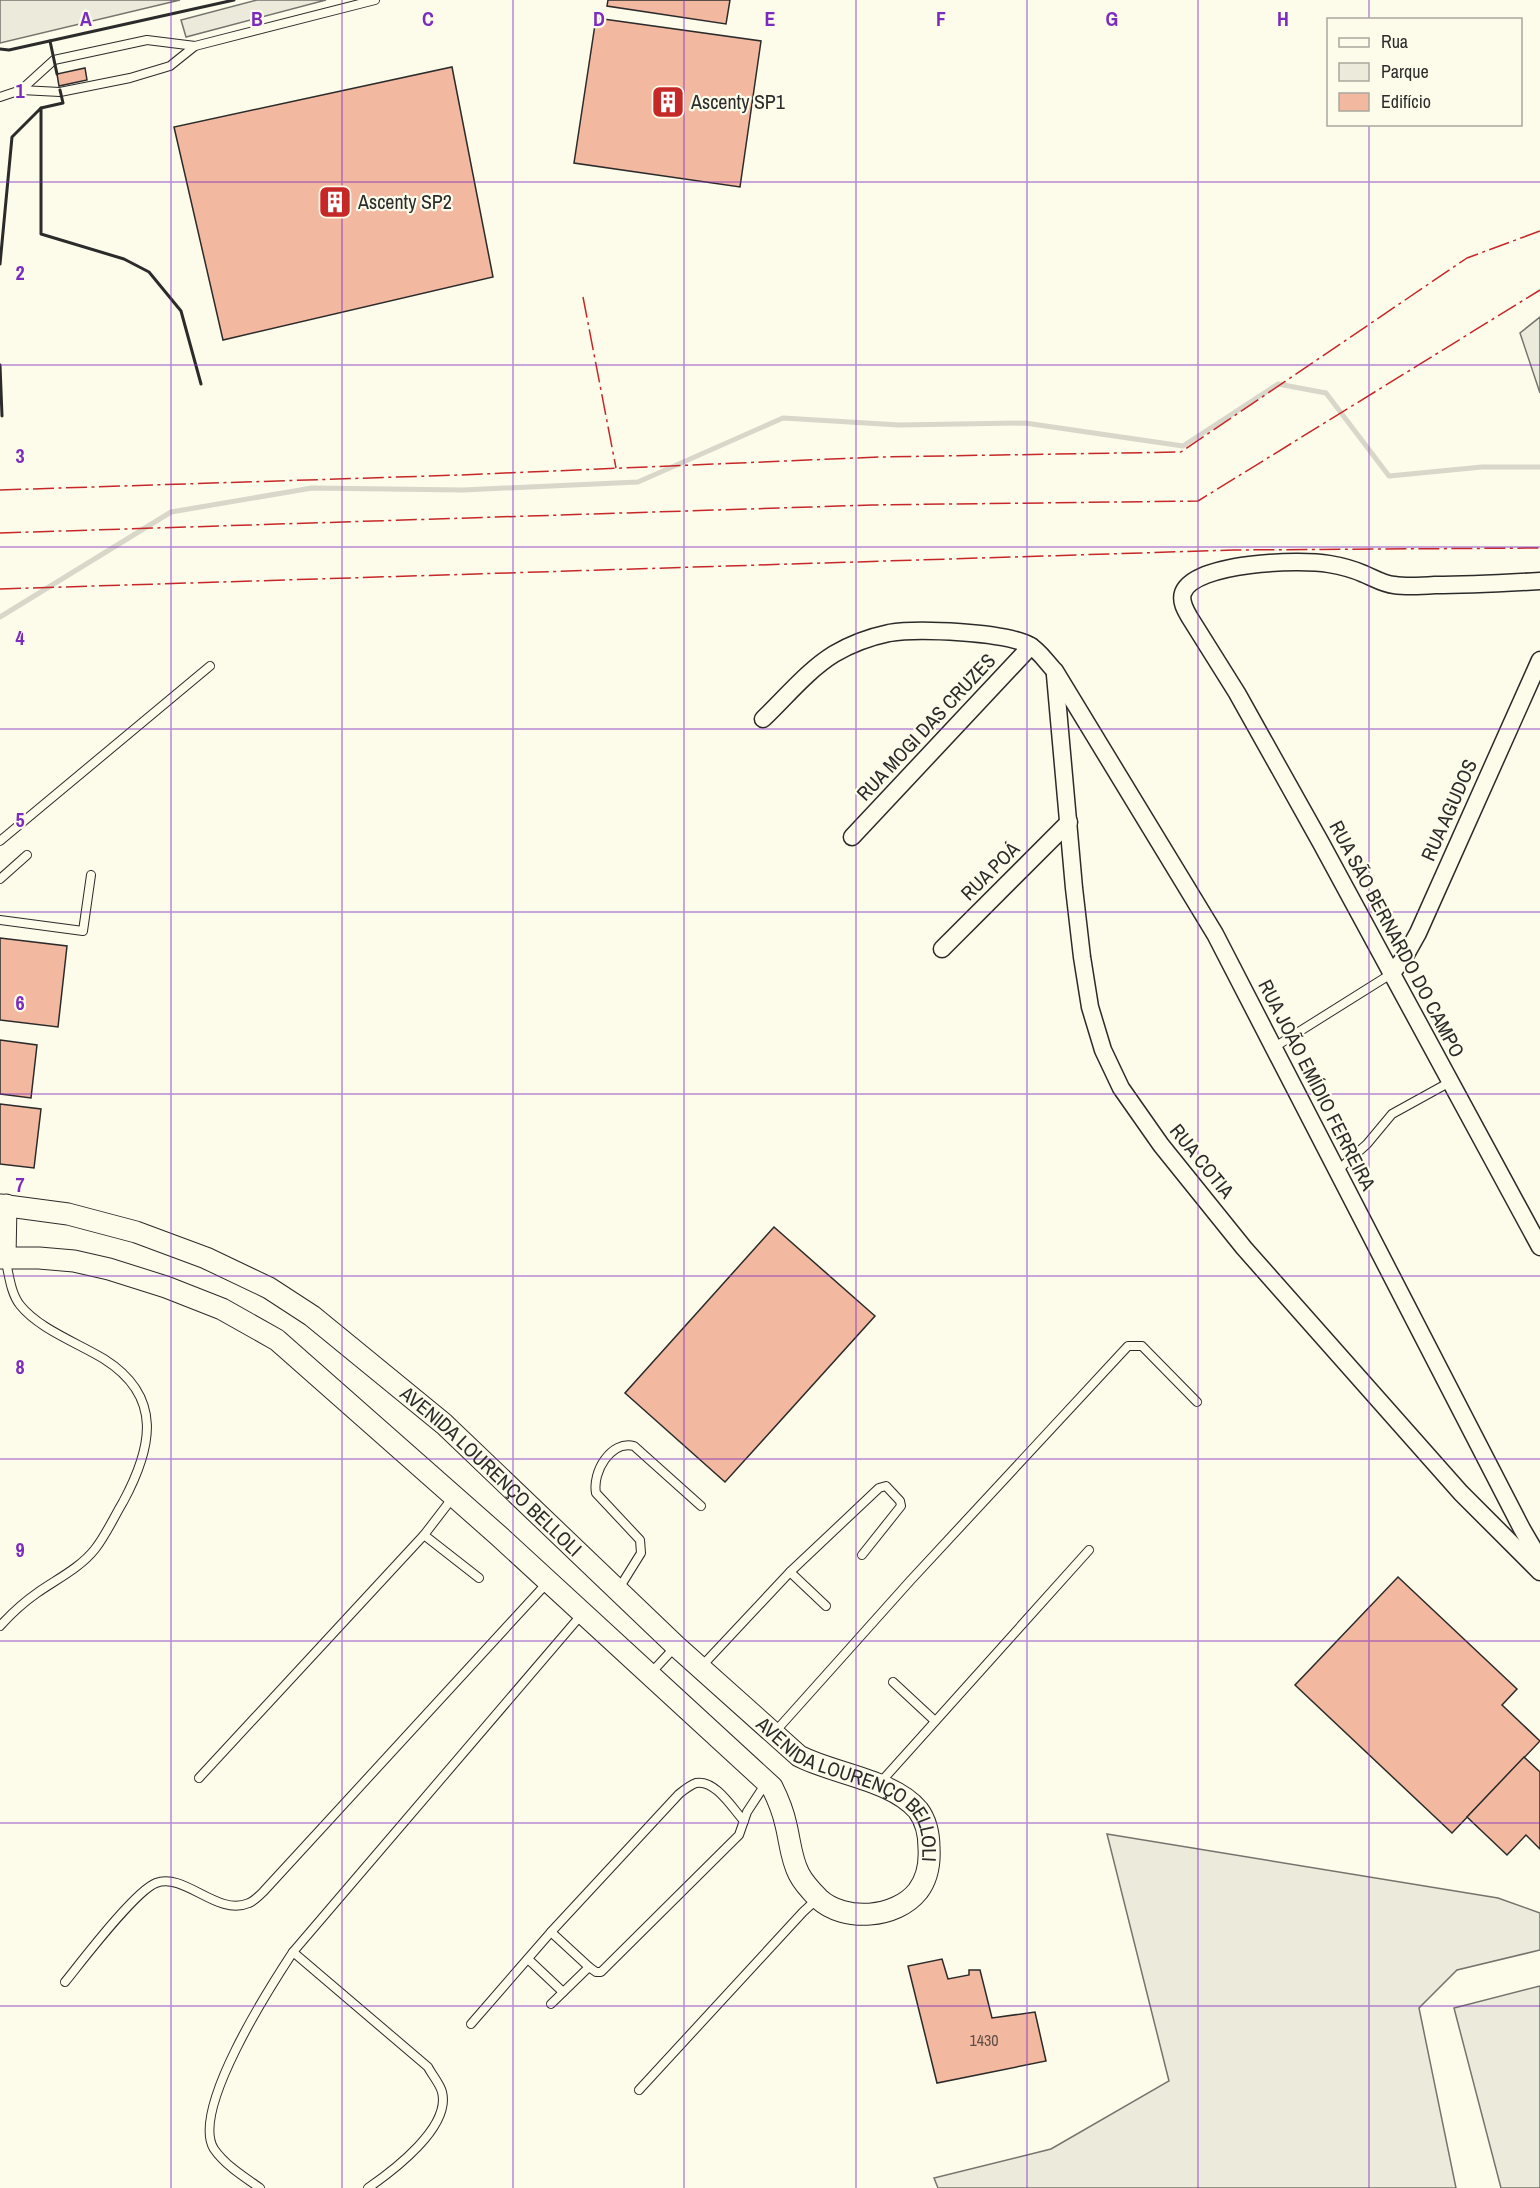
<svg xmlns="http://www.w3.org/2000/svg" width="1540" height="2188" viewBox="0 0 1540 2188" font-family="'Archivo Narrow',sans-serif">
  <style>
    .green { fill: #ecebdb; stroke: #74746e; stroke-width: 1.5 }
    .parking { fill: #eceadb; stroke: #74746e; stroke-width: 1.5 }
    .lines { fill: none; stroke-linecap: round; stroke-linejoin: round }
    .stream { stroke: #d8d7c9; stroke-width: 5 }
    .building { fill: #f2b8a0; stroke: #2b2b2b; stroke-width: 1.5 }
    .service-casing { stroke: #2b2b2b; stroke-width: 10 }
    .minor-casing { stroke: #2b2b2b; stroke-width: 19 }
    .tertiary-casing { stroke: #2b2b2b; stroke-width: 23 }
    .service { stroke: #fdfbea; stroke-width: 8 }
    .minor { stroke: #fdfbea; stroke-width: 16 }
    .tertiary { stroke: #fdfbea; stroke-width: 21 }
    .wall { stroke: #2b2b2b; stroke-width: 3 }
    .power { stroke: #c62828; stroke-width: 1.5; stroke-dasharray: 21 4.5 3 4.5; stroke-linecap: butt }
    .grid { fill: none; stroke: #7b2cbf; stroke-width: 1.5; stroke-opacity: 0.55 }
    .labels { text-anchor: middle; stroke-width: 4.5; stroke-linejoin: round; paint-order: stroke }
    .number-label { font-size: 16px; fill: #5d4e48 }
    .poi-label { font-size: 20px; fill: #2b2b2b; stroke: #fdfbea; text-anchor: start }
    .street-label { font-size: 20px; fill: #2b2b2b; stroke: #fdfbea }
    .grid-label { font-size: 20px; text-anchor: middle; font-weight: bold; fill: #7b2cbf; stroke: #fdfbea; stroke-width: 4.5; stroke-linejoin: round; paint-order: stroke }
  </style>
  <rect width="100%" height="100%" fill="#fdfbea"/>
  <g class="green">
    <polygon points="0,0 180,0 0,43"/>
    <polygon points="1540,317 1540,393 1520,333"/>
    <polygon points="1107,1834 1498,1898 1540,1913 1540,1950 1457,1970 1419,2008 1456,2188 938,2188 934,2178 1051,2149 1169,2081"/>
    <polygon points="1540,1986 1540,2188 1501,2188 1454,2008"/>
  </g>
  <polygon class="parking" points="257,0 326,0 186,37 181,20"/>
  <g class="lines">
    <polyline class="stream" points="0,617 171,512 312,488 463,490 638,482 783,418 899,425 1025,423 1183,446 1278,384 1326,393 1389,476 1482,467 1540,467"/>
  </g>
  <g class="building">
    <polygon points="608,0 730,0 726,24 607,6"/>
    <polygon points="596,18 761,41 740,187 574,163"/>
    <polygon points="452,67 493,277 223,340 174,127"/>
    <polygon points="85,68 87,80 59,86 57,74"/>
    <polygon points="0,938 67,946 58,1027 0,1020"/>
    <polygon points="0,1040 37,1045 31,1098 0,1094"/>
    <polygon points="0,1104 41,1109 34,1168 0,1164"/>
    <polygon points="774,1227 875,1316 725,1482 625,1393"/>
    <polygon points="1398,1577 1517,1689 1502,1705 1540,1741 1452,1833 1295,1685"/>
    <polygon points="1524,1757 1540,1772 1540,1849 1526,1835 1507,1855 1467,1817"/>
    <polygon points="942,1959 948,1979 969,1975 969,1970 980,1970 992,2018 1035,2012 1046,2061 937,2083 908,1966"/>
  </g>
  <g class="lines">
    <defs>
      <g id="service">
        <polyline points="21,90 54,60 147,40 195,46"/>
        <polyline points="0,97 21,90 60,92 130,78 170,66 195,46 375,0"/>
        <polyline points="0,841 210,666"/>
        <polyline points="0,879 27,855"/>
        <polyline points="0,920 83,931 91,875"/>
        <polyline points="1273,1048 1391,974"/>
        <polyline points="1337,1171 1367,1144 1392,1114 1450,1082"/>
        <polyline points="454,1496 424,1535 479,1578"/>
        <polyline points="790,1572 826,1606"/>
        <path d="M 618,1590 L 641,1553 L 640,1540 L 596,1493 C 592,1472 611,1440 634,1446 L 701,1506"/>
        <path d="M 0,1626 C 11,1614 24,1602 37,1593 C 57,1579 80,1568 95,1549 C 106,1535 114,1517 123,1502 C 152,1448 164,1397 104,1359 C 78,1343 39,1329 20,1305 C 10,1292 9,1273 5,1258"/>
        <polyline points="700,1668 790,1572 879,1488 886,1486 900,1501 901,1506 862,1555"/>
        <polyline points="650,1674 676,1646"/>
        <polyline points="893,1682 935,1721"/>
        <polyline points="774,1733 910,1581 1128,1346 1142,1346 1197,1402"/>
        <polyline points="199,1778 424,1535"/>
        <polyline points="879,1784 1089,1550"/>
        <polyline points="551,1932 589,1967"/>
        <path d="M 293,1952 L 428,2067 C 432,2075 440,2084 442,2092 C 451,2127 394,2170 368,2188"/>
        <polyline points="528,1959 563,1992"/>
        <path d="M 65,1982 C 82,1961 135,1891 156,1883 C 185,1872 217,1917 249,1903 C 254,1901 259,1896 263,1892 L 547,1583"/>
        <polyline points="551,2004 589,1967 596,1972 601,1972 739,1835 747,1812 766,1783"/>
        <path d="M 471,2024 L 551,1932 L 679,1794 C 684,1790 690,1785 696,1783 C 715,1779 733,1809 744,1821"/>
        <polyline points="639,2090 803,1912 817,1899"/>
        <path d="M 260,2188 C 244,2177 225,2165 214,2149 C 190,2111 270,1987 293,1952 L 582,1614"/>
      </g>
      <g id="minor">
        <path d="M 1540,581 C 1505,583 1470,585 1435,585 C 1422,586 1407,587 1394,585 C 1383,584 1374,578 1364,574 C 1353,569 1341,566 1329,564 C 1301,559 1194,562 1183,593 C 1180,602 1186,611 1190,618 L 1237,693 L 1321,843 L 1540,1247"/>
        <polyline points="1055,675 1074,888 1082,957 1090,1007 1103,1050 1121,1088 1161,1145 1244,1248 1461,1493 1540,1572"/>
        <path d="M 763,719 C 786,697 808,670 834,654 C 851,644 870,637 889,633 C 918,628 1004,632 1029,645 C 1039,650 1047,663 1055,671 L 1215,934 L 1522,1529 L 1540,1560"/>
        <polyline points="852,837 1031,646"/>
        <polyline points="942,949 1069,822"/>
        <polyline points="1391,974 1404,958 1418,933 1540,660"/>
      </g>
      <g id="tertiary">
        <path id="s1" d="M 0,1205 L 68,1214 L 136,1232 L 206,1258 L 269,1288 L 312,1316 L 444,1424 L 676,1646 L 799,1756 C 834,1774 893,1780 918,1810 C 927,1822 929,1834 929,1848 C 930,1864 927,1879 918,1891 C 896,1919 844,1922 819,1899 C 812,1892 803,1882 799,1874 C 791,1859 790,1841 786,1825 C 783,1811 778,1799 772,1787 L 499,1536 L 277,1340 L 222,1309 L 166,1287 L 109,1269 L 74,1261 L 39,1258 L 0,1258"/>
        <polyline points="5,1257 6,1205"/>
      </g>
    </defs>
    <use href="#service" class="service-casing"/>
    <use href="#minor" class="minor-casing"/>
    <use href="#tertiary" class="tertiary-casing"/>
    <use href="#service" class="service"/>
    <use href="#minor" class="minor"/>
    <use href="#tertiary" class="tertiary"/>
    <g class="wall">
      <polyline points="50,41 57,74"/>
      <polyline points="0,49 9,50 234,0"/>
      <polyline points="41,108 63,103 60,90"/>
      <polyline points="0,264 12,137 41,108 41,234 124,259 149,272 181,311 201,384"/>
      <polyline points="0,365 2,416"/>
    </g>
    <g class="power">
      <polyline points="583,297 616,468"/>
      <polyline points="0,490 460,475 879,457 1181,452 1467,258 1540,231"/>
      <polyline points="0,533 872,505 1198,501 1540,290"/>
      <polyline points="0,589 1234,550 1540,548"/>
    </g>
  </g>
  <path class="grid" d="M 171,0 L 171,2188M 342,0 L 342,2188M 513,0 L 513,2188M 684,0 L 684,2188M 856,0 L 856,2188M 1027,0 L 1027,2188M 1198,0 L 1198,2188M 1369,0 L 1369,20M 1369,124 L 1369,2188M 0,182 L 1540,182M 0,365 L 1540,365M 0,547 L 1540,547M 0,729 L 1540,729M 0,912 L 1540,912M 0,1094 L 1540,1094M 0,1276 L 1540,1276M 0,1459 L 1540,1459M 0,1641 L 1540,1641M 0,1823 L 1540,1823M 0,2006 L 1540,2006"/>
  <defs>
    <symbol id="building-square" viewBox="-11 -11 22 22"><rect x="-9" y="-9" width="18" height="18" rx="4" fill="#c62828" stroke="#fdfbea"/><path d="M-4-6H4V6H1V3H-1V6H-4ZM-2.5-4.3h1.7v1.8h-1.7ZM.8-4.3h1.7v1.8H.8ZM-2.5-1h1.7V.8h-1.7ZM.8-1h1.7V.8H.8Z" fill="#fff"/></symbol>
  </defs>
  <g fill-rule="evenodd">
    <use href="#building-square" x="649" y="83" width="38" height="38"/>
    <use href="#building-square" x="316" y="183" width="38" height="38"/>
  </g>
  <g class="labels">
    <g class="number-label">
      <text x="984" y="2046">1430</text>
    </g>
    <g class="poi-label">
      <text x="691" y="109">Ascenty SP1</text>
      <text x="358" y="209">Ascenty SP2</text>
    </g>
    <g class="street-label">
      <text transform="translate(926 727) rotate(-47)" y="7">RUA MOGI DAS CRUZES</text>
      <text transform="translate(1449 810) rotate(-66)" y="7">RUA AGUDOS</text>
      <text transform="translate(990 871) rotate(-45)" y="7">RUA POÁ</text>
      <text transform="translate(1397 939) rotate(62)" y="7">RUA SÃO BERNARDO DO CAMPO</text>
      <text transform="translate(1317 1085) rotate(63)" y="7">RUA JOÃO EMÍDIO FERREIRA</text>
      <text transform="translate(1202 1161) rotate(51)" y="7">RUA COTIA</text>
      <text dy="7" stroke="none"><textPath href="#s1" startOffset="572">AVENIDA LOURENÇO BELLOLI</textPath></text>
      <text dy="7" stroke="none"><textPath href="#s1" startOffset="1058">AVENIDA LOURENÇO BELLOLI</textPath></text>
    </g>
  </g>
  <g class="grid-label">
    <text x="86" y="26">A</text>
    <text x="257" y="26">B</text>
    <text x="428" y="26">C</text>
    <text x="599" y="26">D</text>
    <text x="770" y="26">E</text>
    <text x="941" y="26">F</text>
    <text x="1112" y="26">G</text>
    <text x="1283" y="26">H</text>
    <text x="20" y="98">1</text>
    <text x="20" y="280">2</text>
    <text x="20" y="463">3</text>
    <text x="20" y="645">4</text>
    <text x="20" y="827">5</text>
    <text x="20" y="1010">6</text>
    <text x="20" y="1192">7</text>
    <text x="20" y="1374">8</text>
    <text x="20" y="1557">9</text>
  </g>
  <rect x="1327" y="18" width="195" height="108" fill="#fdfbea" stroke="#a9a89e" stroke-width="1.5"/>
  <rect x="1339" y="38" width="30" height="9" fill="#fdfbea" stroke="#a9a89e" stroke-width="1.5"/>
  <text x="1381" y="48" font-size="18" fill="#2b2b2b">Rua</text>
  <rect x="1339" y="63" width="30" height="18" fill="#ecebdb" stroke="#a9a89e" stroke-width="1.5"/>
  <text x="1381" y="78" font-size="18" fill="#2b2b2b">Parque</text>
  <rect x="1339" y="93" width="30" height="18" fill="#f2b8a0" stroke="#a9a89e" stroke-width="1.5"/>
  <text x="1381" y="108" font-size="18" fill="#2b2b2b">Edifício</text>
</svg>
